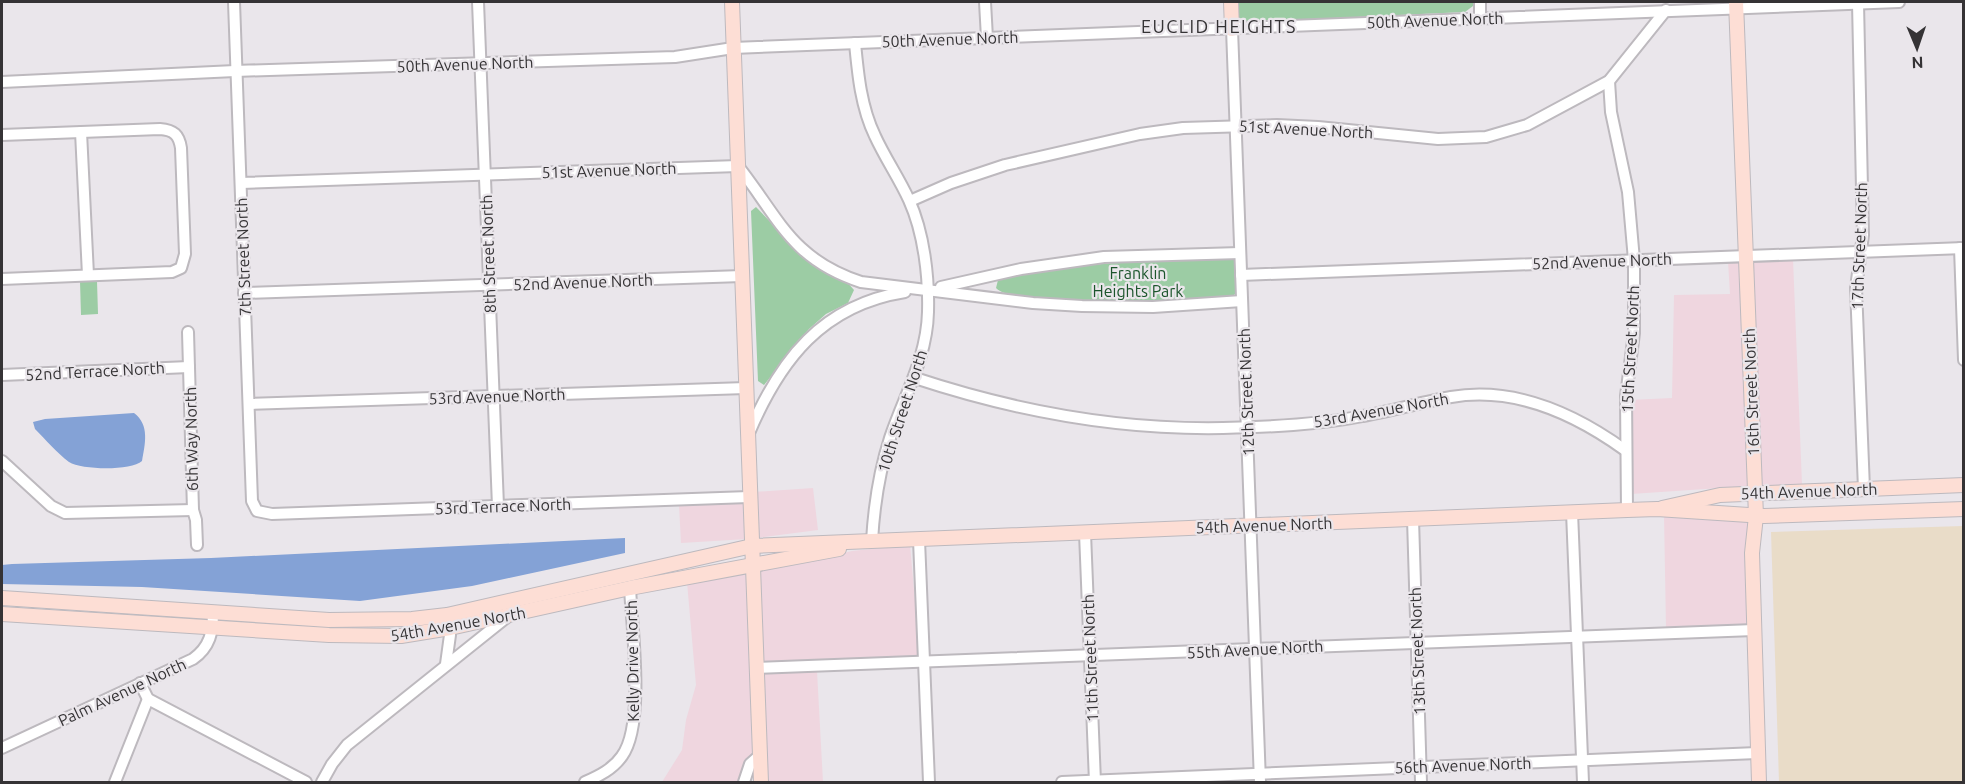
<svg xmlns="http://www.w3.org/2000/svg" width="1965" height="784" viewBox="0 0 1965 784" font-family="Ubuntu,sans-serif">
  <style>
    .commercial { fill: #efd6df }
    .education { fill: #e9dcc8 }
    .green { fill: #9ccca4 }
    .water { fill: #84a2d6 }
    .lines { fill: none; stroke-linecap: round; stroke-linejoin: round }
    .street-casing { stroke: #bdb9be; stroke-width: 14 }
    .secondary-casing { stroke: #bdb9be; stroke-width: 16 }
    .street { stroke: #fff; stroke-width: 10 }
    .secondary { stroke: #fdded5; stroke-width: 14 }
    .labels { text-anchor: middle; stroke-width: 4.5; stroke-linejoin: round; paint-order: stroke }
    .street-label { font-size: 16px; fill: #353335; stroke: #eae6eb }
    .park-label { font-size: 16px; fill: #1b552b; stroke: #eae6eb }
    .neighbourhood-label { font-size: 18px; letter-spacing: 1.5px; fill: #353335; stroke: #eae6eb }
  </style>
  <rect width="100%" height="100%" fill="#eae6eb"/>
  <g class="commercial">
    <polygon points="1793,259 1802,484 1759,486 1750,260"/>
    <polygon points="1728,261 1742,261 1750,486 1631,494 1630,400 1672,398 1674,295 1730,294"/>
    <polygon points="813,488 818,530 756,538 754,492"/>
    <polygon points="745,502 747,539 681,543 679,505"/>
    <polygon points="1664,515 1751,521 1750,625 1666,628"/>
    <polygon points="910,545 920,658 760,663 757,568 794,564 852,551"/>
    <polygon points="748,570 755,754 740,782 662,782 682,750 686,720 696,685 687,582"/>
    <polygon points="817,671 823,782 765,782 761,673"/>
  </g>
  <polygon class="education" points="1963,526 1963,782 1779,782 1771,532"/>
  <g class="green">
    <polygon points="1237,2 1473,2 1473,6 1465,12 1248,22 1238,17"/>
    <polygon points="756,207 812,265 847,282 854,290 848,303 826,314 809,329 764,385 758,381 751,211"/>
    <path d="M 1230,258 L 1235,260 L 1238,292 L 1231,297 C 1191,300 1021,312 996,288 L 998,280 L 1006,277 C 1081,263 1154,259 1230,258 Z"/>
    <polygon points="80,281 97,281 98,314 81,315"/>
  </g>
  <g class="water">
    <path d="M 134,413 C 150,425 145,444 142,461 C 131,471 82,470 69,462 C 57,453 46,440 35,429 L 33,422 L 45,419 Z"/>
    <polygon points="625,538 625,553 472,586 360,601 142,587 2,584 2,565 12,564 211,558"/>
  </g>
  <g class="lines">
    <defs>
      <g id="street">
        <polyline points="234,2 252,501 257,511 272,514 749,497"/>
        <polyline points="478,2 498,506"/>
        <polyline points="985,2 987,38"/>
        <polyline points="1480,2 1480,18"/>
        <polyline points="1858,3 1863,235 1856,288 1864,489"/>
        <polyline points="1232,29 1260,782"/>
        <path d="M 855,43 C 858,75 861,107 875,136 C 885,158 899,178 909,200 C 924,233 929,277 928,312 C 927,358 904,396 890,438 C 879,472 874,506 872,541"/>
        <polyline points="1609,81 1611,112 1628,192 1634,260 1634,333 1626,396 1627,510"/>
        <polyline points="2,82 235,71 675,57 733,48 1899,2"/>
        <polyline points="81,132 88,275"/>
        <path d="M 2,135 L 160,129 C 174,130 179,135 181,148 L 185,254 L 181,268 L 172,272 L 2,279"/>
        <path d="M 241,183 L 738,166 C 779,218 791,259 861,282 L 1033,303 L 1082,306 L 1153,307 L 1242,301"/>
        <polyline points="910,201 951,183 1005,165 1140,134 1183,128 1277,125 1318,127 1438,139 1486,137 1527,125 1609,81 1666,10"/>
        <polyline points="1960,248 1964,360"/>
        <polyline points="1241,275 1964,248"/>
        <polyline points="941,287 1021,269 1104,257 1240,253"/>
        <polyline points="244,293 742,276"/>
        <polyline points="188,332 193,510 196,520 197,545"/>
        <polyline points="2,375 189,367"/>
        <path d="M 915,378 C 1015,411 1117,430 1223,428 C 1269,427 1317,425 1363,416 C 1392,411 1422,402 1451,397 C 1514,386 1575,414 1625,450"/>
        <polyline points="249,404 746,388"/>
        <path d="M 749,433 C 780,360 822,305 905,292"/>
        <polyline points="2,461 51,506 65,513 193,510"/>
        <polyline points="1572,512 1583,782"/>
        <polyline points="1413,519 1421,782"/>
        <polyline points="1085,533 1095,782"/>
        <polyline points="919,540 929,782"/>
        <polyline points="446,664 450,635 448,620"/>
        <polyline points="756,668 1754,630"/>
        <polyline points="140,683 148,699 306,782"/>
        <path d="M 2,748 L 193,659 C 210,647 213,632 213,612"/>
        <polyline points="115,782 148,699"/>
        <polyline points="322,782 332,764 347,745 507,617"/>
        <path d="M 585,782 C 599,776 613,769 622,756 C 645,725 632,629 630,588"/>
        <polyline points="744,782 750,764 759,756"/>
        <polyline points="1062,782 1757,753"/>
      </g>
      <g id="secondary">
        <polyline points="732,2 761,782"/>
        <polyline points="1231,2 1232,29"/>
        <polyline points="1736,2 1756,516 1752,553 1759,782"/>
        <polyline points="1662,508 1720,495 1964,485"/>
        <polyline points="2,598 329,620 412,619 447,615 752,546 1627,510 1657,509 1764,516 1964,509"/>
        <polyline points="2,614 329,635 401,636 450,628 630,588 839,549"/>
      </g>
    </defs>
    <use href="#street" class="street-casing"/>
    <use href="#secondary" class="secondary-casing"/>
    <use href="#street" class="street"/>
    <use href="#secondary" class="secondary"/>
  </g>
  <g class="labels">
    <g class="street-label">
      <text transform="translate(1435 20) rotate(-2)" y="6">50th Avenue North</text>
      <text transform="translate(950 39) rotate(-2)" y="6">50th Avenue North</text>
      <text transform="translate(465 64) rotate(-2)" y="6">50th Avenue North</text>
      <text transform="translate(1306 129) rotate(3)" y="6">51st Avenue North</text>
      <text transform="translate(609 170) rotate(-2)" y="6">51st Avenue North</text>
      <text transform="translate(1859 246) rotate(-88)" y="6">17th Street North</text>
      <text transform="translate(488 254) rotate(-92)" y="6">8th Street North</text>
      <text transform="translate(243 257) rotate(-92)" y="6">7th Street North</text>
      <text transform="translate(1602 261) rotate(-2)" y="6">52nd Avenue North</text>
      <text transform="translate(583 282) rotate(-2)" y="6">52nd Avenue North</text>
      <text transform="translate(1630 349) rotate(-87)" y="6">15th Street North</text>
      <text transform="translate(95 371) rotate(-3)" y="6">52nd Terrace North</text>
      <text transform="translate(1246 392) rotate(-92)" y="6">12th Street North</text>
      <text transform="translate(1751 392) rotate(-92)" y="6">16th Street North</text>
      <text transform="translate(497 396) rotate(-2)" y="6">53rd Avenue North</text>
      <text transform="translate(1381 410) rotate(-10)" y="6">53rd Avenue North</text>
      <text transform="translate(902 411) rotate(-72)" y="6">10th Street North</text>
      <text transform="translate(191 439) rotate(-91)" y="6">6th Way North</text>
      <text transform="translate(1809 491) rotate(-2)" y="6">54th Avenue North</text>
      <text transform="translate(503 506) rotate(-2)" y="6">53rd Terrace North</text>
      <text transform="translate(1264 525) rotate(-2)" y="6">54th Avenue North</text>
      <text transform="translate(458 624) rotate(-10)" y="6">54th Avenue North</text>
      <text transform="translate(1255 649) rotate(-3)" y="6">55th Avenue North</text>
      <text transform="translate(1417 651) rotate(-92)" y="6">13th Street North</text>
      <text transform="translate(1090 658) rotate(-92)" y="6">11th Street North</text>
      <text transform="translate(632 661) rotate(-91)" y="6">Kelly Drive North</text>
      <text transform="translate(122 692) rotate(-25)" y="6">Palm Avenue North</text>
      <text transform="translate(1463 765) rotate(-2)" y="6">56th Avenue North</text>
    </g>
    <g class="park-label">
      <text x="1138" y="279">Franklin<tspan x="1138" dy="18">Heights Park</tspan></text>
    </g>
    <g class="neighbourhood-label">
      <text x="1219" y="33">EUCLID HEIGHTS</text>
    </g>
  </g>
  <rect width="1965" height="784" fill="none" stroke="#353335" stroke-width="6"/>
  <g transform="translate(1917 48) rotate(178)" stroke="#eae6eb" stroke-width="4.5" paint-order="stroke">
  <path d="M0-4.5L10 22L0 15L-10 22Z" fill="#353335"/>
  <text y="-9" font-size="16" font-weight="bold" text-anchor="middle" fill="#353335">N</text>
  </g>
</svg>
